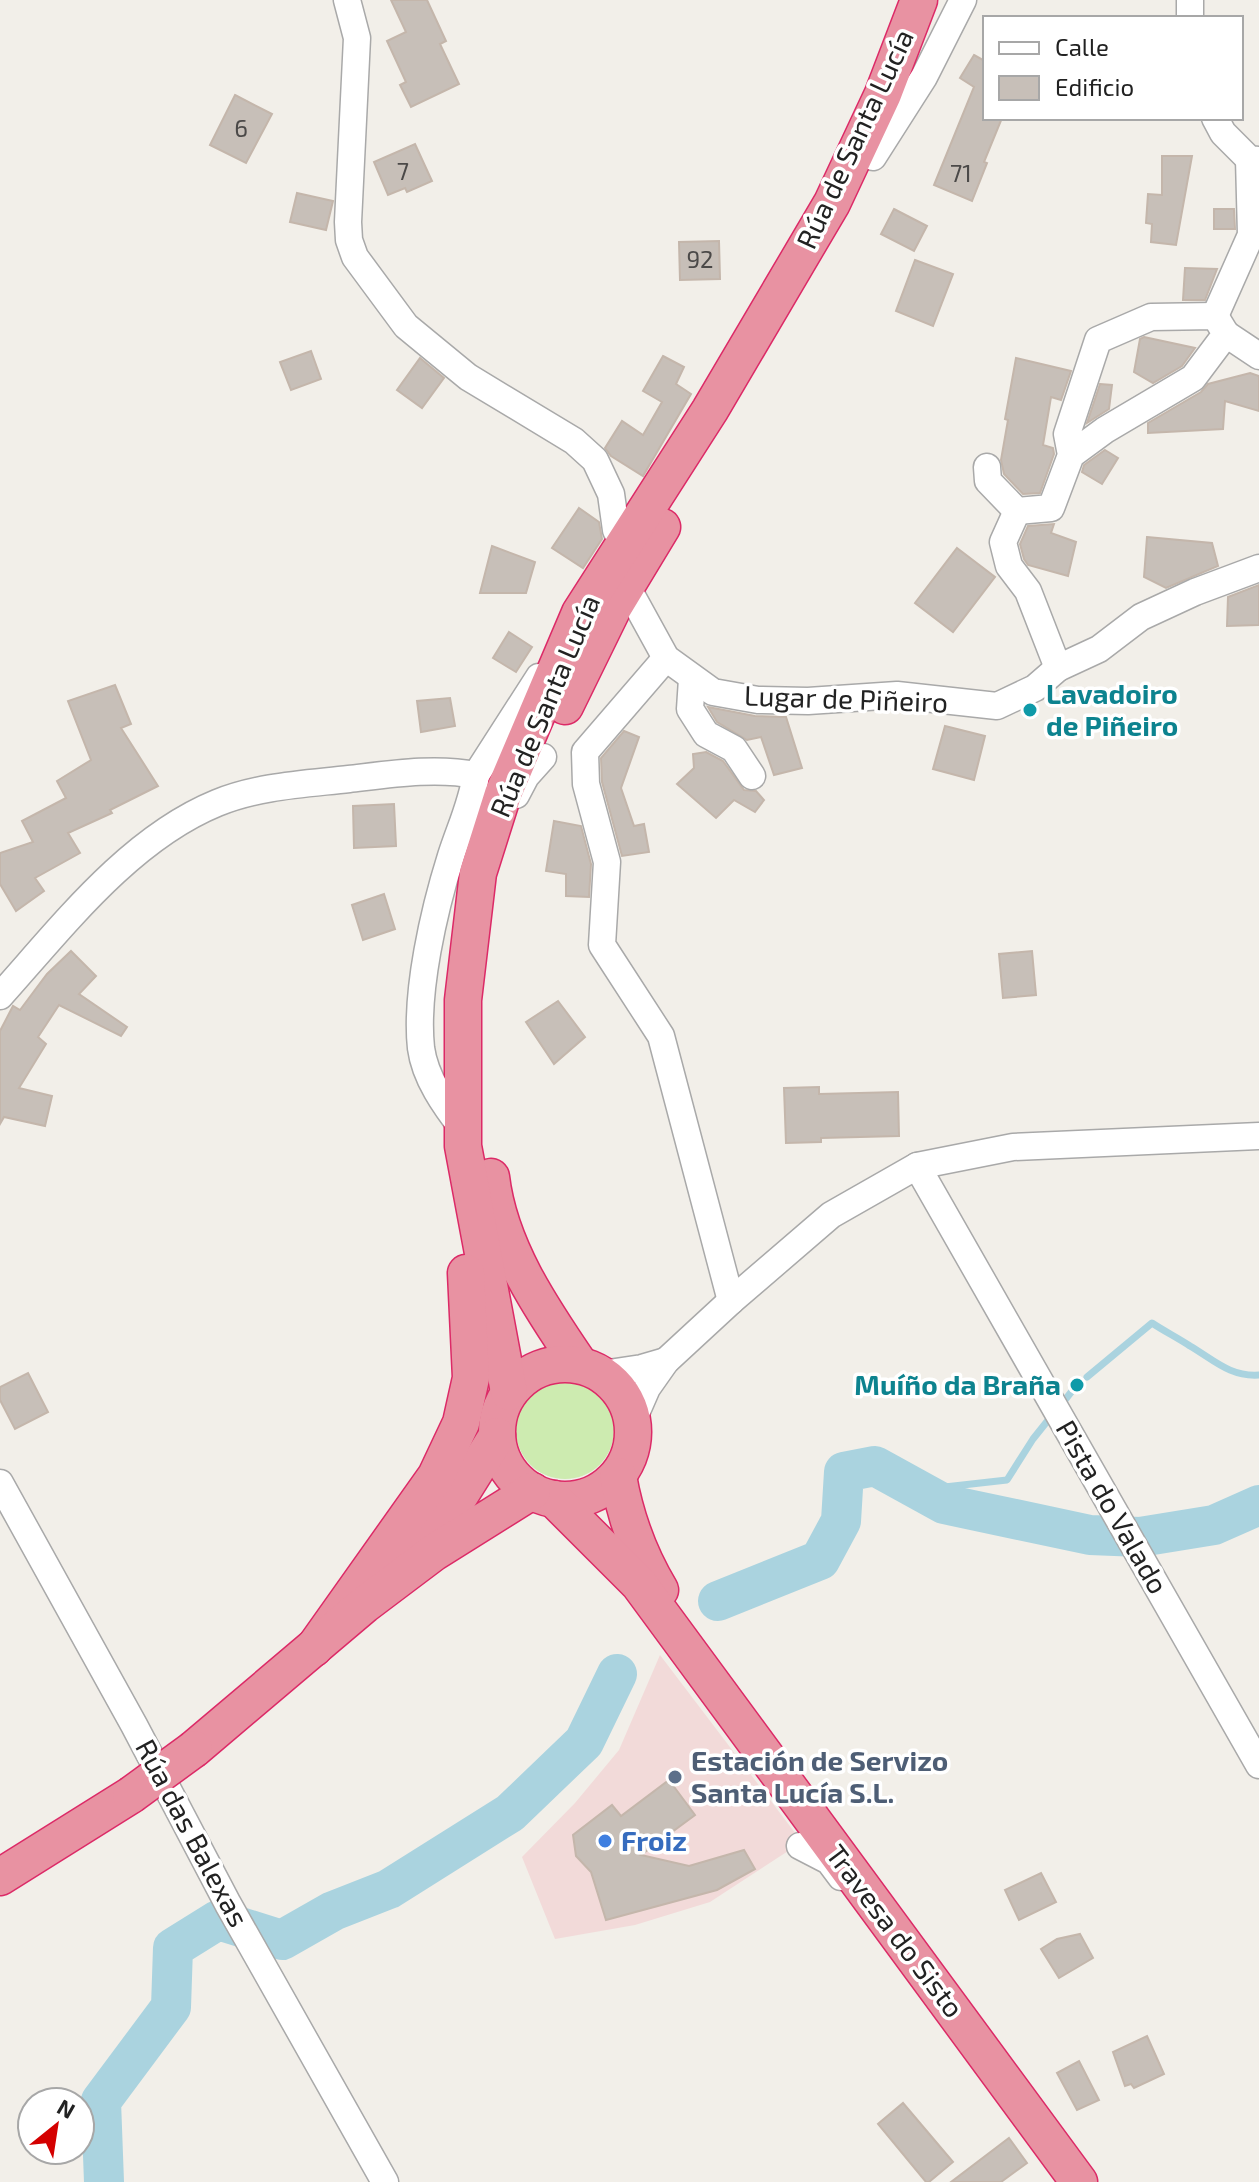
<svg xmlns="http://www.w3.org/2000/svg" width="1259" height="2182" viewBox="0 0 1259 2182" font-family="'Exo 2',sans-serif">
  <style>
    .commercial { fill: #f2dad9 }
    .grass { fill: #cdebb0 }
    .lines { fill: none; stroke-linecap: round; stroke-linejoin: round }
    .stream { stroke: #aad3df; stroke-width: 7 }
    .river { stroke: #aad3df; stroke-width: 40 }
    .building { fill: #c7bfb8; stroke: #c4b6ab; stroke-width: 2 }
    .minor-casing { stroke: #a9a9a9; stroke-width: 29 }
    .highway-casing { stroke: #dc2a67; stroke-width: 39 }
    .minor { stroke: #fff; stroke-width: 26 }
    .highway { stroke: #e892a2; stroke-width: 36 }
    .highway-bridge-casing { stroke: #dc2a67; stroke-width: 39; stroke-linecap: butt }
    .highway-bridge { stroke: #e892a2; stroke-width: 36 }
    .culture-dot { fill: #0f9aa8; stroke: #fff; stroke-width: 3 }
    .service-dot { fill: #5c6f8a; stroke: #fff; stroke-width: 3 }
    .shop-dot { fill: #3f7fe0; stroke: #fff; stroke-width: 3 }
    .labels { text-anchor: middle; stroke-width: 7; stroke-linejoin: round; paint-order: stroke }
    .number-label { font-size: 24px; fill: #4b4948 }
    .street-label { font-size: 28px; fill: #222; stroke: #fff }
    .culture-label { font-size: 28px; font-weight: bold; fill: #0d838f; stroke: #fff; text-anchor: start }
    .service-label { font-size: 28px; font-weight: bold; fill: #4e5e75; stroke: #fff; text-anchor: start }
    .shop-label { font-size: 28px; font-weight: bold; fill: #366cbe; stroke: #fff; text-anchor: start }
  </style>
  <rect width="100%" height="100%" fill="#f2efe9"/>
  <polygon class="commercial" points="660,1655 802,1842 710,1902 635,1925 555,1939 522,1857 575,1803 619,1750"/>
  <circle class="grass" cx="565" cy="1430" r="49"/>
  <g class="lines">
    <g class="stream">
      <path d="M 1087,1377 L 1152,1323 C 1164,1331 1178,1338 1190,1346 C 1214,1360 1230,1377 1259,1375"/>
      <polyline points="1061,1405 1072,1391"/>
      <polyline points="918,1490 1007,1480 1033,1439 1053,1414"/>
    </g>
    <g class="river">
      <polyline points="718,1601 820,1560 841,1521 844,1472 875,1466 944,1504 1090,1535 1140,1537 1214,1525 1259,1505"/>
      <polyline points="104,2182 101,2101 171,2007 173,1948 218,1920 282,1940 333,1911 389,1889 510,1813 584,1742 617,1674"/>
    </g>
  </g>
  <g class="building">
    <polygon points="391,0 427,0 446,41 440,44 459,84 411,107 400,85 406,82 387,41 406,32"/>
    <polygon points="974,55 985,61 985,118 1002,118 984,162 987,163 972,201 934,185 974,87 960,78"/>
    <polygon points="235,95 272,114 246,163 210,145"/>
    <polygon points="415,144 432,181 407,192 405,188 388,195 374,162"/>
    <polygon points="1162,156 1192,156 1176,245 1151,242 1152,224 1146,223 1148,194 1162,195"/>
    <polygon points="297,193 333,201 326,230 290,222"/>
    <polygon points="894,209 927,226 914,251 881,234"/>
    <polygon points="1214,209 1234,209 1235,229 1214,229"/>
    <polygon points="719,241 720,279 680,280 679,242"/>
    <polygon points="915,260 953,274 933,326 896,311"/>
    <polygon points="1185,268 1217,269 1205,300 1183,300"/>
    <polygon points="1144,337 1195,348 1182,366 1153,383 1134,372 1140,339"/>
    <polygon points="311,351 321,379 291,390 280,362"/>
    <polygon points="663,356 684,367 676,384 691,394 643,476 611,456 605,448 622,421 643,435 662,402 643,391"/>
    <polygon points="420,358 444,378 422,408 397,390"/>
    <polygon points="1016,358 1071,371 1061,400 1051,397 1043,445 1053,448 1054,454 1040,493 1023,494 1004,474 1001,460 1008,420 1005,419"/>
    <polygon points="1250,373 1259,376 1259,411 1225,401 1223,429 1148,433 1148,423 1201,392 1208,384"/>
    <polygon points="1100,384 1112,385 1109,409 1087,423"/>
    <polygon points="1105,450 1118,458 1102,484 1082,472 1084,465"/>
    <polygon points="579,508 599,522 602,539 583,568 552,548"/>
    <polygon points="1054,524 1051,533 1076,542 1068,576 1028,565 1024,559 1020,544 1028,526"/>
    <polygon points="1147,537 1212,543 1218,566 1166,588 1144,577"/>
    <polygon points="492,546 535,562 526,593 480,593"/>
    <polygon points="957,548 995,577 953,632 915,603"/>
    <polygon points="1259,585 1259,625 1227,626 1228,597"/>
    <polygon points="509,632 532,647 516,672 493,658"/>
    <polygon points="115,685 131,724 121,728 158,786 110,810 112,813 68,833 80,853 35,878 44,891 16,911 0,884 0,853 33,842 22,821 66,798 57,781 91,760 68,701"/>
    <polygon points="450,698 455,726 421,732 417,701"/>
    <polygon points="708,707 755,716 786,717 802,768 774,775 761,737 747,740 717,722"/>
    <polygon points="945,726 985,736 974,780 933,769"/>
    <polygon points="624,731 639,737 621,788 634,826 644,824 649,852 622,856 602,782 601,758"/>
    <polygon points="706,752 723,761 744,790 756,791 764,800 755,812 734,800 716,818 677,784 694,768 693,754"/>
    <polygon points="394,804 396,846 354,848 353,806"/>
    <polygon points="554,821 581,826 591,864 589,897 566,896 566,874 546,871"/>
    <polygon points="384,894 395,929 363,940 352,905"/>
    <polygon points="71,951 96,976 79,994 127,1027 121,1036 59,1005 38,1037 46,1044 19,1088 52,1096 45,1126 4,1117 0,1124 0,1031 13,1006 20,1010 47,974"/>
    <polygon points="1032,951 1036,995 1003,998 999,954"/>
    <polygon points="558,1001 585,1037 554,1064 526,1022"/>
    <polygon points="819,1087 819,1094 898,1092 899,1136 821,1138 821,1142 786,1143 784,1088"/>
    <polygon points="28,1373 48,1412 15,1429 0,1400 0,1387"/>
    <polygon points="669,1780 695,1815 641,1855 689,1866 744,1850 755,1869 717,1890 606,1920 591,1872 576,1856 573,1835 612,1805 621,1816"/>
    <polygon points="1041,1873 1056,1902 1019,1920 1005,1890"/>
    <polygon points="1080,1934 1093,1958 1059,1978 1041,1949 1057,1939"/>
    <polygon points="1147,2036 1164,2074 1134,2088 1131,2084 1125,2086 1113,2052"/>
    <polygon points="1079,2061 1099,2100 1077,2110 1057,2073"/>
    <polygon points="903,2103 953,2162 929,2182 926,2182 878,2124"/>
    <polygon points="1009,2138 1027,2163 1001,2182 951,2182"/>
  </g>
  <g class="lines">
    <defs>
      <g id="minor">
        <polyline points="347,0 357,38 348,222 349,240 355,257 406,326 468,377 574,441 595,460 611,494 616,530 623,545"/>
        <polyline points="1190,18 1190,0"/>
        <polyline points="1215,118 1223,133 1249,159 1259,160"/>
        <polyline points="873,157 924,77 963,0"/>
        <polyline points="1215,316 1251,235 1249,159"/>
        <polyline points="1226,334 1259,356"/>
        <polyline points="987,467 988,481 1017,511 1051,508 1071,455 1105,430 1193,378 1226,334 1215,316 1151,317 1098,340 1067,434 1071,455"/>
        <polyline points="1017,511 1003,542 1009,566 1028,591 1058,668"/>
        <polyline points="627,587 666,658 713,692 758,700 808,701 897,695 997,706 1035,688 1058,668 1099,649 1141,617 1195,592 1259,568"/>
        <polyline points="666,658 585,752 586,784 607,862 602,945 661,1036 731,1301"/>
        <polyline points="692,679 690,709 706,734 734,749 752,776"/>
        <polyline points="476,775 539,677"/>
        <polyline points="516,795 526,776 543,757"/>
        <path d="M 0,996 C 62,927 129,839 217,803 C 258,786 305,784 349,779 C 391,774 435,767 476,775 C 472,803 460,828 451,856 C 434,910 415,992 421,1048 C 425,1078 445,1106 463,1129"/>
        <polyline points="917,1166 1259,1765"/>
        <polyline points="602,1374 642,1368 666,1361"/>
        <polyline points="633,1420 647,1388 666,1361 731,1301 831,1215 917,1166 1013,1147 1259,1136"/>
        <polyline points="0,1483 134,1725 228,1904 385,2182"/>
        <polyline points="800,1846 829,1861 841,1877"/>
      </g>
      <g id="highway">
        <polyline points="565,706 613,608 662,527"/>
        <path d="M 491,1177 C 499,1246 541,1308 580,1365"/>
        <circle cx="565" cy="1432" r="68"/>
        <polyline points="509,1392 463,1146 463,1000 478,873 503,794 580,613 710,410 832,203 883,94 919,0"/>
        <path d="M 618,1476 C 625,1516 639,1555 660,1590"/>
        <polyline points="554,1499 639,1584 1079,2182"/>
        <polyline points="416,1548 452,1508 497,1436"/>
        <polyline points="314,1648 436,1476 461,1423 471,1378 466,1273"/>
        <polyline points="194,1749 364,1605 433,1553 532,1491"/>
        <polyline points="0,1877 131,1795"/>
      </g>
    </defs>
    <use href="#minor" class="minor-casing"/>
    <use href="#highway" class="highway-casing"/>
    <use href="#minor" class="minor"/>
    <use href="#highway" class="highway"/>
    <defs>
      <polyline id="highway-bridge" points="131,1795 194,1749"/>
    </defs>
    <use href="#highway-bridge" class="highway-bridge-casing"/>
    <use href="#highway-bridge" class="highway-bridge"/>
  </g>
  <g class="culture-dot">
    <circle cx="1030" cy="710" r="8"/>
    <circle cx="1077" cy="1385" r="8"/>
  </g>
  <circle class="service-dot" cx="675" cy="1777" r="8"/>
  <circle class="shop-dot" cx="605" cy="1841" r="8"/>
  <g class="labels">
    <g class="number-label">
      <text x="241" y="137">6</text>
      <text x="403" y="180">7</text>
      <text x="961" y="182">71</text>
      <text x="700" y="268">92</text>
    </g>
    <g class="street-label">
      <text transform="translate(855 139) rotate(-65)" y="10">Rúa de Santa Lucía</text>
      <text transform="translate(846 699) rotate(2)" y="10">Lugar de Piñeiro</text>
      <text transform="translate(545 706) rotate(-67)" y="10">Rúa de Santa Lucía</text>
      <text transform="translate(1112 1507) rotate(60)" y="10">Pista do Valado</text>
      <text transform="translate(192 1833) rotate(62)" y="10">Rúa das Balexas</text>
      <text transform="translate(895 1931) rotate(53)" y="10">Travesa do Sisto</text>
    </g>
    <g class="culture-label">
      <text x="1046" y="704">Lavadoiro<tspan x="1046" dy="32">de Piñeiro</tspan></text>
      <text x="1061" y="1395" text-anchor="end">Muíño da Braña</text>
    </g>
    <g class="service-label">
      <text x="691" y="1771">Estación de Servizo<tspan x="691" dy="32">Santa Lucía S.L.</tspan></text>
    </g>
    <g class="shop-label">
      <text x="621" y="1851">Froiz</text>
    </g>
  </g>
  <rect x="983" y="16" width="260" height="104" fill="#ffffff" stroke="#a7a7a7" stroke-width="2"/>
  <rect x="999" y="42" width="40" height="12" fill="#ffffff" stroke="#a7a7a7" stroke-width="2"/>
  <text x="1055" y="56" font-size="24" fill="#222222">Calle</text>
  <rect x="999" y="76" width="40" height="24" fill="#c7bfb8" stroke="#a7a7a7" stroke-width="2"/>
  <text x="1055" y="96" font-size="24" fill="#222222">Edificio</text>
  <g transform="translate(56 2126) rotate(30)"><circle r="38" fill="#ffffff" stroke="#a7a7a7" stroke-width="2"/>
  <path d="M0-6L14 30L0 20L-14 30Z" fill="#d40000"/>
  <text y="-12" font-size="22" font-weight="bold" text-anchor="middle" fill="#222222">N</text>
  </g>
</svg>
